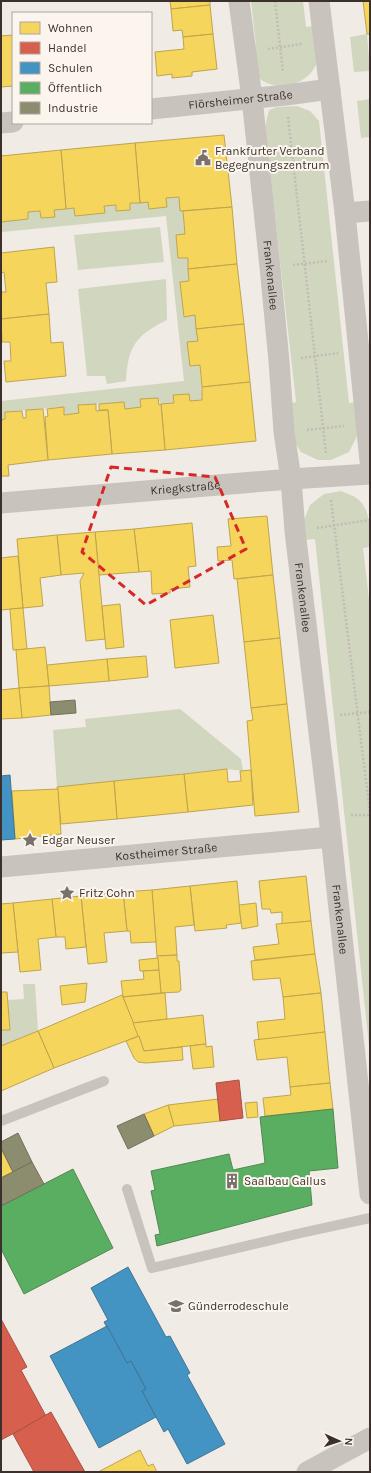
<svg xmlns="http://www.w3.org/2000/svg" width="371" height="1473" viewBox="0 0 371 1473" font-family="Karla,sans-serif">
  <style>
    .green { fill: #d1d6bf }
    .homes { fill: #f6d55c; stroke: #bea44d }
    .shops { fill: #d6604d; stroke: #a85243 }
    .schools { fill: #4393c3; stroke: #417595 }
    .public { fill: #5aae61; stroke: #518851 }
    .industry { fill: #8c8c6e; stroke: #74705a }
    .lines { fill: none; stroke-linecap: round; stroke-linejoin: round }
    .path { stroke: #c2bbb6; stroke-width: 2.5; stroke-dasharray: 2 2; stroke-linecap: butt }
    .lane { stroke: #c9c3be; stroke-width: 10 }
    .street { stroke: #c9c3be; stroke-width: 21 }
    .marked { fill: none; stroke: #d62828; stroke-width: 3; stroke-dasharray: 8 5; stroke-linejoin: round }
    .labels { text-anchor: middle; stroke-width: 4; stroke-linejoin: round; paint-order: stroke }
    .street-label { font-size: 12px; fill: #3b302b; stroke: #fbf5ee }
    .poi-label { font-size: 12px; fill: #3b302b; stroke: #fbf5ee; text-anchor: start }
  </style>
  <rect width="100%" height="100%" fill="#f0ebe5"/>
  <g class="green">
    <path d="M 251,1 L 303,1 L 306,27 L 314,26 C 316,35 319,46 318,56 C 316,85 271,97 255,73 C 250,67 251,54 250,46 L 256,45 Z"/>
    <polygon points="367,34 370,71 354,72 350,37"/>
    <polygon points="370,99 370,137 361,138 357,101"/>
    <polygon points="297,106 310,111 319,121 349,403 357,402 359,432 349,452 331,460 318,460 301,452 292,438 288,404 296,402 265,127 269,110 277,107"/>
    <polygon points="179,197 180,211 183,211 185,234 176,235 178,258 188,258 189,281 180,282 184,317 195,315 198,341 187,342 190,365 200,365 202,400 190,401 189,394 173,395 174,403 161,404 158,398 141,399 141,407 125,409 124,402 78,405 79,413 64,415 63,407 5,412 5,419 1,420 1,401 184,381 166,216 2,232 1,222 28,219 28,212 40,211 41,218 55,217 54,210 74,208 75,216 105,213 104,206 116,205 116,211 130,210 130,203 148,202 149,209 167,207 166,198"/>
    <polygon points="160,227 164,262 78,270 74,235"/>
    <path d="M 166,279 L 167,320 C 136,335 128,346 126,381 L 107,384 L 105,376 L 87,376 L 78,289 Z"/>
    <path d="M 341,491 C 345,493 351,495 355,497 C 371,507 370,529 370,547 L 363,548 L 370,608 L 370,1055 L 315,539 L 305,540 L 303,523 L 310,505 L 324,494 Z"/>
    <polygon points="180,709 241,759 243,771 227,769 57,787 53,730 86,727 85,719"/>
    <polygon points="23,984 35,984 38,1031 1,1046 1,1030 10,1029 8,1000 24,999"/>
  </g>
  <g class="homes">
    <polygon points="170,1 210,1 210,5 171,9"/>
    <polygon points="363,1 370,1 370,34 367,34"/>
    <polygon points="210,5 213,34 183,37 182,30 173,31 171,9"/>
    <polygon points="213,34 217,69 192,72 192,76 172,78 172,74 157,76 155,52 184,49 183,37"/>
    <polygon points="13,35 13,86 1,87 1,36"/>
    <polygon points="224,135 232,207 180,211 179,197 166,198 167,207 149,209 148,202 140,203 135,143"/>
    <polygon points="135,143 140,203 130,203 130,210 116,211 116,205 104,206 105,213 75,216 74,208 66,209 61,150"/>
    <polygon points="61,150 66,209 54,210 55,217 41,218 40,211 28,212 28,219 1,222 1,156"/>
    <polygon points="232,207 237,264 188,269 188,258 178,258 176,235 185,234 183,211"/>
    <polygon points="54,247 57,282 46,283 49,314 1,319 1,292 6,292 4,272 1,273 1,253"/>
    <polygon points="237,264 244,324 196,329 195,315 184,317 180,282 189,281 188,269"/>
    <polygon points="49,314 51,343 63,342 66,376 6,382 4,361 11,361 10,342 2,342 1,319"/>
    <polygon points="244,324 250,382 202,387 200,365 190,366 187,342 198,341 196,329"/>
    <polygon points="250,382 256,441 165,450 161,404 174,403 173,395 189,394 190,401 202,400 202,387"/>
    <polygon points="158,398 159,405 161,404 165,450 112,454 108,410 99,410 99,404 124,402 125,409 141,407 140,399"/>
    <polygon points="96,404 96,411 108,410 112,454 48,460 45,417 48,416 47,409 64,407 64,415 79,413 78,405"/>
    <polygon points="43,409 48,460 8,465 9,476 1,476 1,420 5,419 5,412 22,411 23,418 26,418 26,410"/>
    <polygon points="267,516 273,575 234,579 232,560 218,561 217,547 231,546 228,519"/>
    <polygon points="192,523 196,566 188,567 190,587 170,589 170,593 152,594 151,571 139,572 134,529"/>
    <polygon points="134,529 139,572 99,575 95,532"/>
    <polygon points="95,532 105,639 86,641 80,581 84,573 61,575 57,535"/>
    <polygon points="57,535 61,575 40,578 43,606 23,608 17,539"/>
    <polygon points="18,556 23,608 1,610 1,558"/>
    <polygon points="273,575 280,638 244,642 237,579"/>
    <polygon points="120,604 124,647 106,649 102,606"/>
    <polygon points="23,608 27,649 13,650 10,609"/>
    <polygon points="213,615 219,663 175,668 170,620"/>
    <polygon points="280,638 287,704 251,708 244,642"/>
    <polygon points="45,647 49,686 19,688 16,650"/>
    <polygon points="146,656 148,677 109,681 107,659"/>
    <polygon points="107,659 109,681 49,686 47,665"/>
    <polygon points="49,686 51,715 22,718 19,688"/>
    <polygon points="19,688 22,718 1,719 1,690"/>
    <polygon points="287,704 299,812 255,816 247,721 253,720 251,708"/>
    <polygon points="227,769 228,782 241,781 240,771 251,770 253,805 188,812 184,774"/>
    <polygon points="184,774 188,812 117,819 114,781"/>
    <polygon points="114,781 117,819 61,824 57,787"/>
    <polygon points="58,789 61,834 15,839 12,791"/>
    <polygon points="306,876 311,921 282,924 282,912 271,913 270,909 262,909 259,881"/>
    <polygon points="237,881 241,923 226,925 227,928 195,931 190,886"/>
    <polygon points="190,886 194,925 175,927 177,955 157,956 152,890"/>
    <polygon points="152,890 156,942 131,943 130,931 127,931 123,892"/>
    <polygon points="123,892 127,931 104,933 107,962 88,964 81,896"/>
    <polygon points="81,896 86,947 66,949 65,937 56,937 52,899"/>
    <polygon points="52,899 56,937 38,939 41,970 20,972 13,903"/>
    <polygon points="13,903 18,952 1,953 1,904"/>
    <polygon points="256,903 258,926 242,929 239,905"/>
    <polygon points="311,921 315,954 255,960 253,947 279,944 276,924"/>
    <polygon points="315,954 321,993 283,997 280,978 253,980 251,961"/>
    <polygon points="177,955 177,961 179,961 181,990 179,992 161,993 157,956"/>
    <polygon points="158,958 159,970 140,971 139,960"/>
    <polygon points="159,970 161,993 123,997 121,981 144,979 143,971"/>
    <polygon points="87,983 85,1002 62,1005 60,986"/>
    <polygon points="1,992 7,992 10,1030 1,1030"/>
    <polygon points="165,993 167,1019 133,1023 123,997"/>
    <polygon points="321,993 325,1032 259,1040 257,1022 285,1019 283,997"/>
    <polygon points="122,995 139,1036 54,1068 38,1031"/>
    <polygon points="203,1015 206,1044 144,1051 133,1023"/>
    <polygon points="38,1031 54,1068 1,1091 1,1046"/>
    <polygon points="325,1032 330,1083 290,1087 287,1057 257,1060 254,1040"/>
    <polygon points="139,1036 144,1051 182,1047 183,1060 146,1063 138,1062 134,1058 126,1041"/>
    <polygon points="206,1044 206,1047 212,1046 214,1067 193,1069 190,1046"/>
    <polygon points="330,1083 333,1109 265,1116 263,1098 291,1095 290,1087"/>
    <polygon points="218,1099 220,1121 174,1126 168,1105"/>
    <polygon points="257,1102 258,1117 247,1118 245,1103"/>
    <polygon points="168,1105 174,1126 154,1136 144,1114"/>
    <polygon points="1,1148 13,1172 1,1178"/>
    <polygon points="140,1450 148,1466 153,1464 157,1472 101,1472 100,1471"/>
  </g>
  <g class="shops">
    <polygon points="239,1080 243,1118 220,1121 216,1083"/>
    <polygon points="1,1319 27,1367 21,1370 46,1416 1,1440"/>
    <polygon points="51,1412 85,1472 34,1472 13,1434"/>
  </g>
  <g class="schools">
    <polygon points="10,775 15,839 1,840 1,776"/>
    <polygon points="128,1267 166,1337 170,1336 190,1373 187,1375 225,1444 187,1464 168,1429 164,1432 142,1391 146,1389 131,1361 127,1363 104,1322 108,1320 91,1288"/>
    <polygon points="107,1326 127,1363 131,1361 146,1389 142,1391 156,1417 99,1448 50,1356"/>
  </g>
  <g class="public">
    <polygon points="333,1109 338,1168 309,1171 312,1205 157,1246 155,1235 160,1234 151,1191 155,1190 151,1171 229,1154 233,1170 265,1163 260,1117"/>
    <polygon points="73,1169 113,1248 24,1294 1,1249 1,1206"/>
  </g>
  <g class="industry">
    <polygon points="75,700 76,713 51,715 50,702"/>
    <polygon points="144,1114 154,1136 128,1149 117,1126"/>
    <polygon points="18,1133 32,1162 13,1172 1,1148 1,1142"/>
    <polygon points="32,1162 44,1184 1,1206 1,1178"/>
  </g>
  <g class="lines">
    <g class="path">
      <polyline points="275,1 283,72"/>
      <polyline points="268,49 302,44"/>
      <polyline points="288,117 326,454"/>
      <polyline points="293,265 328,261"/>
      <polyline points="301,358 338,353"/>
      <polyline points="307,430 344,426"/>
      <polyline points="331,500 370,813"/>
      <polyline points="317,528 370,520"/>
      <polyline points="340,715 370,712"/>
      <polyline points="351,815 370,815"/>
    </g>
    <g class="lane">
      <polyline points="1,1121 104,1081"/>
      <polyline points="127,1189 152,1268 301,1233 370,1218"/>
    </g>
    <g class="street">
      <path id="s1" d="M 239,1 L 252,98 L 270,267 L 279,361 L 284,432 L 291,479 L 295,531 L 329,817 L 370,1194"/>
      <polyline points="319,1 345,213 370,461"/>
      <path id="s2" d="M 151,109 L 286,95 L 330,89"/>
      <polyline points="1,123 13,122"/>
      <polyline points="345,213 370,211"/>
      <path id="s3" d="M 1,503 L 291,479 L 370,474"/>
      <path id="s4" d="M 1,867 L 331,837"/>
      <polyline points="307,1472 370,1438"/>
    </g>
  </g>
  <path class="marked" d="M 111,467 L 215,477 L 246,549 L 146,605 L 82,552 Z"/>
  <defs>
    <symbol id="civic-bare" viewBox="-9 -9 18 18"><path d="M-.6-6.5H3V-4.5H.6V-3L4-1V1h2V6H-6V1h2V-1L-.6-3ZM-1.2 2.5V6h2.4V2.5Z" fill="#7a716c" stroke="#fbf5ee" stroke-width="2.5" paint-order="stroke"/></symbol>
    <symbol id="sight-bare" viewBox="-9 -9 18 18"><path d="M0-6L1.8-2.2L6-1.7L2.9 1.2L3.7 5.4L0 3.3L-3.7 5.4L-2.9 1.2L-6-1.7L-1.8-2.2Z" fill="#7a716c" stroke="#fbf5ee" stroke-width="2.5" paint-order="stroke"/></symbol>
    <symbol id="building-bare" viewBox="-9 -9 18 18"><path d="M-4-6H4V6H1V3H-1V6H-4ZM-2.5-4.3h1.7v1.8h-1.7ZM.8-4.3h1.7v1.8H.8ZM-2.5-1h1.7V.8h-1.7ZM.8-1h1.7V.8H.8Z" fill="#7a716c" stroke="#fbf5ee" stroke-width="2.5" paint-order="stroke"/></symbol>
    <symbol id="school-bare" viewBox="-9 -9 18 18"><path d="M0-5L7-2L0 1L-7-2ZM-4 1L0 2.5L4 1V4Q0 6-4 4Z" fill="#7a716c" stroke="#fbf5ee" stroke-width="2.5" paint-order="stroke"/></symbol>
  </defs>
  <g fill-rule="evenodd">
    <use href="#civic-bare" x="192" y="147" width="22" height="22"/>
    <use href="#sight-bare" x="19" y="829" width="22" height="22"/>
    <use href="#sight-bare" x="56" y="882" width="22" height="22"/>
    <use href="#building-bare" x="221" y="1170" width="22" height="22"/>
    <use href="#school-bare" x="165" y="1295" width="22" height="22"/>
  </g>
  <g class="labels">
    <g class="street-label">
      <text dy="4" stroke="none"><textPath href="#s2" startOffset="90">Flörsheimer Straße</textPath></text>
      <text dy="4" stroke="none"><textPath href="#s1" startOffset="276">Frankenallee</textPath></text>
      <text dy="4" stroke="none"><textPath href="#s3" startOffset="185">Kriegkstraße</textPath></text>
      <text dy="4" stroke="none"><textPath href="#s1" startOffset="600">Frankenallee</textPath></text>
      <text dy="4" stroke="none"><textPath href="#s4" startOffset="166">Kostheimer Straße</textPath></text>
      <text dy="4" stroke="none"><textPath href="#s1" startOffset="924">Frankenallee</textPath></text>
    </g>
    <g class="poi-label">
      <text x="215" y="155">Frankfurter Verband<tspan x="215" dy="14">Begegnungszentrum</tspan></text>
      <text x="42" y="844">Edgar Neuser</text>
      <text x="79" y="897">Fritz Cohn</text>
      <text x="244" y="1185">Saalbau Gallus</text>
      <text x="188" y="1310">Günderrodeschule</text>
    </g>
  </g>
  <rect width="371" height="1473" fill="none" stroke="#3b302b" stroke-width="4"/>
  <rect x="12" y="12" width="140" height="112" fill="#fbf5ee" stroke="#aea6a0"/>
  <rect x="20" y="22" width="20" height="12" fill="#f6d55c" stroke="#aea6a0"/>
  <text x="48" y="32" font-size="12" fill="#3b302b">Wohnen</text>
  <rect x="20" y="42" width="20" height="12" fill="#d6604d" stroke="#aea6a0"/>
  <text x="48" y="52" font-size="12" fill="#3b302b">Handel</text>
  <rect x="20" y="62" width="20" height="12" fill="#4393c3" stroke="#aea6a0"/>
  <text x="48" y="72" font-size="12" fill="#3b302b">Schulen</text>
  <rect x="20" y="82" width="20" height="12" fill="#5aae61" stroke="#aea6a0"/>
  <text x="48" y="92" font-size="12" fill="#3b302b">Öffentlich</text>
  <rect x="20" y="102" width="20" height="12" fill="#8c8c6e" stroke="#aea6a0"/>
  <text x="48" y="112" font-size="12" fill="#3b302b">Industrie</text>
  <g transform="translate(339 1441) rotate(93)" stroke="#fbf5ee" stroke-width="3" paint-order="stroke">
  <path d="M0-3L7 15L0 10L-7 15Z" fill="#3b302b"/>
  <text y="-6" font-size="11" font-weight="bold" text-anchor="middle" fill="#3b302b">N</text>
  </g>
</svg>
